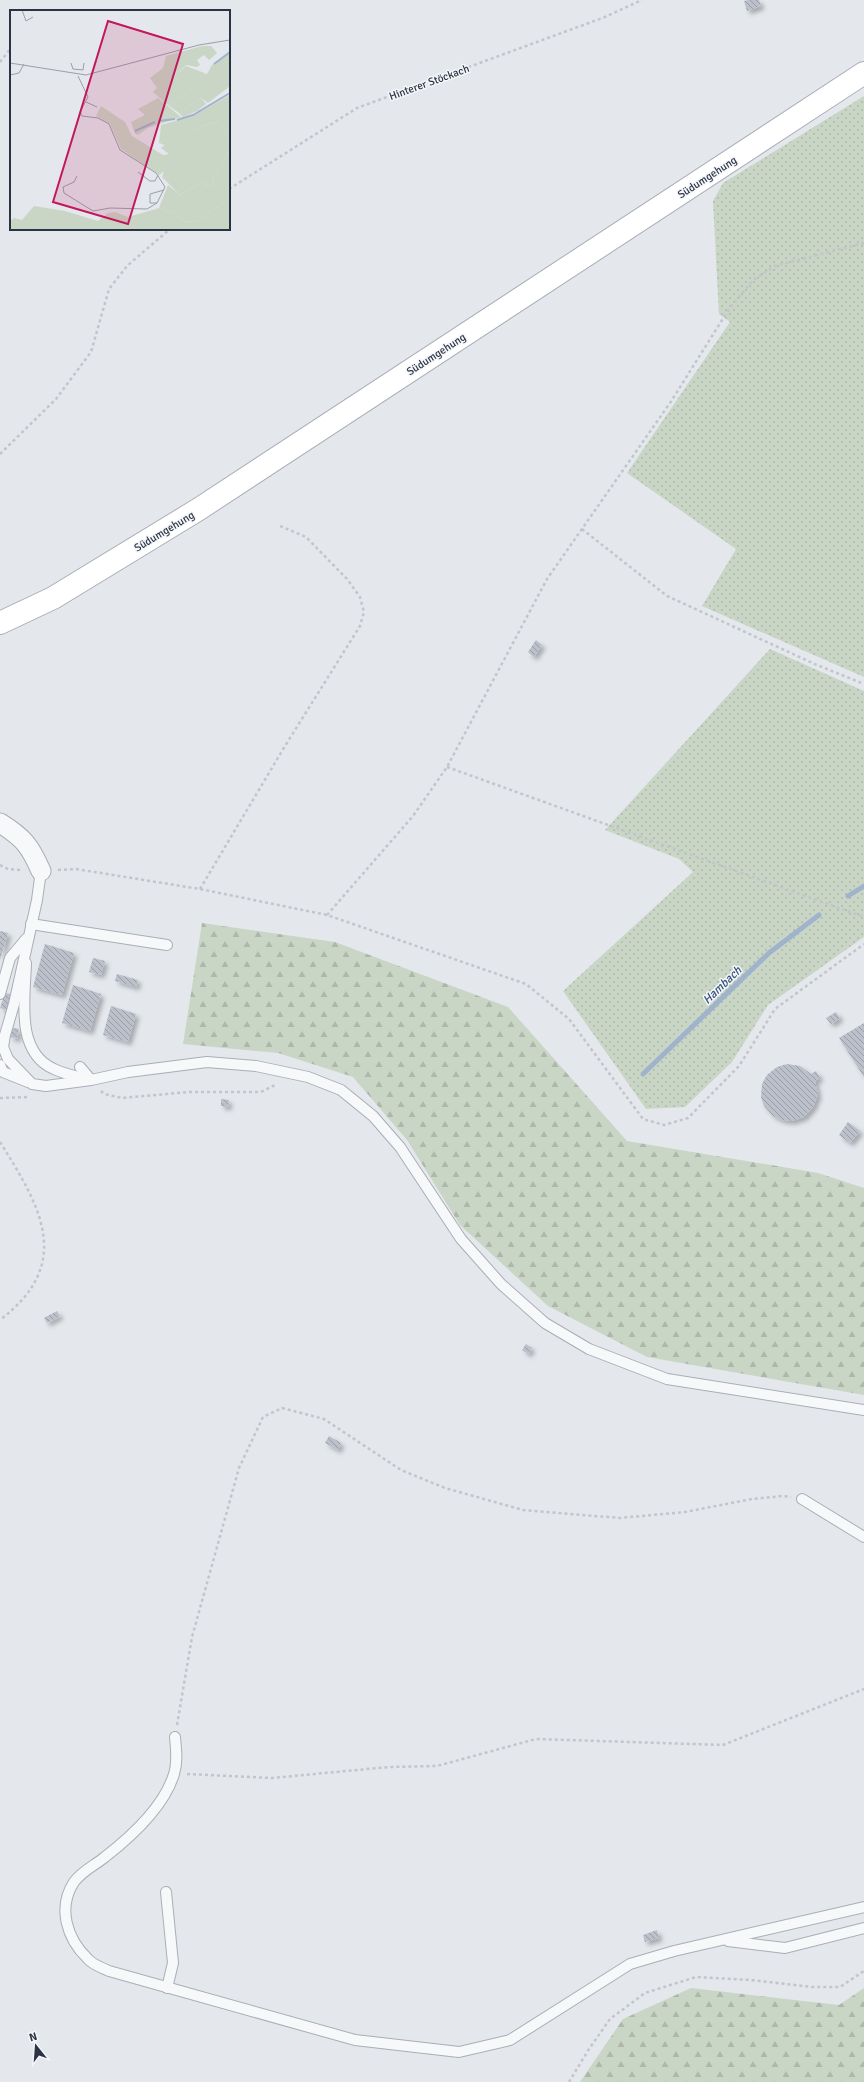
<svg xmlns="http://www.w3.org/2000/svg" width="864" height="2082" viewBox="0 0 864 2082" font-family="Signika,sans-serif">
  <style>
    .grass { fill: url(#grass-dots) }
    .forest { fill: url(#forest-firs) }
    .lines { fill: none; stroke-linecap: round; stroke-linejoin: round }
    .stream { stroke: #9fb4cc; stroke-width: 5 }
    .building { fill: url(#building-back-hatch); filter: url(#shadow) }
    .service-casing { stroke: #a9aeb7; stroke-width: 12 }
    .minor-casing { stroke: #a9aeb7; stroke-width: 21 }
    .secondary-casing { stroke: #a9aeb7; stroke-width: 24 }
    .path { stroke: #c2c5cb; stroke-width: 2.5; stroke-dasharray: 3 3; stroke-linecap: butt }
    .service { stroke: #f7f8fa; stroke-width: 10 }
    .minor { stroke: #f7f8fa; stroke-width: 19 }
    .secondary { stroke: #fff; stroke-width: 22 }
    .labels { text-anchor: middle; stroke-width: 3; stroke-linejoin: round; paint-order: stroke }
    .street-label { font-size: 11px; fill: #2b3445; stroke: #f4f6f9 }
    .water-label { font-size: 12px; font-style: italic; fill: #34527a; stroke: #f4f6f9 }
    .inset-river { fill: none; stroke: #9fb4cc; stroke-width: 2 }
    .inset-road { fill: none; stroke: #9a9fa9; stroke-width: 1 }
    .view { fill: #c2185b; fill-opacity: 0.15; stroke: #c2185b; stroke-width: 2 }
    .inset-edge { fill: none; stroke: #2b3445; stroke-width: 2 }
  </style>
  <defs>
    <pattern id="grass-dots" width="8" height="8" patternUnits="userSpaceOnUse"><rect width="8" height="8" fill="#c9d6c5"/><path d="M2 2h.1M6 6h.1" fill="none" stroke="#adb8ab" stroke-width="1.8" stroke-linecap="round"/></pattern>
    <pattern id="forest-firs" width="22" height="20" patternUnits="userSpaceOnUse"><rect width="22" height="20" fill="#c9d6c5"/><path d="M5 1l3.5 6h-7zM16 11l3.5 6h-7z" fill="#adb8ab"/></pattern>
    <pattern id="building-back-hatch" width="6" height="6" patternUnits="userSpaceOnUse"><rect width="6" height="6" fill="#bbc0ca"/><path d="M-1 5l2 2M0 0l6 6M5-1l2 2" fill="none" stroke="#989da6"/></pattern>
    <filter id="shadow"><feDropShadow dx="3.5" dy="3.5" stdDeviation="2" flood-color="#0004"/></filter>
  </defs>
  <rect width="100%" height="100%" fill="#e4e7ec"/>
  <g class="grass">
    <polygon points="864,96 864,677 702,606 736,549 627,473 730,322 719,314 713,201 723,183"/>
    <polygon points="770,649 864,691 864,937 768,1005 732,1062 685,1107 646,1109 563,991 693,872 679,859 605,830"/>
  </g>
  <g class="forest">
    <polygon points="202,923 335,942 508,1007 627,1141 818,1173 864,1188 864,1395 647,1357 548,1306 460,1225 407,1140 353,1077 278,1053 183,1044"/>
    <polygon points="691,1988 839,2005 864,1988 864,2082 580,2082 623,2019"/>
  </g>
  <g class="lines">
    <g class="stream">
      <polyline points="848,896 864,886"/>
      <polyline points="643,1074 769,953 819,915"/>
    </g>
  </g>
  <g class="building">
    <polygon points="748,0 759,0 761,6 747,11 744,1"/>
    <polygon points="536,640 542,645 534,657 528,652"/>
    <polygon points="0,931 8,933 0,960"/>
    <polygon points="45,944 74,953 62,995 33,987"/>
    <polygon points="93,958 105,961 101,975 89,972"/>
    <polygon points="117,974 138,980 136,987 115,981"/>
    <polygon points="73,985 101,994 90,1031 62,1023"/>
    <polygon points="5,993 11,994 7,1010 0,1008"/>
    <polygon points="111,1006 136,1014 128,1042 103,1035"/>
    <polygon points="836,1012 840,1018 831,1024 826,1018"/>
    <polygon points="864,1023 864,1077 839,1038"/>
    <polygon points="13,1028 19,1029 17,1039 10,1037"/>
    <polygon points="787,1064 800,1066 811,1074 816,1071 820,1078 815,1081 818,1095 813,1107 804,1117 792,1121 782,1120 773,1116 764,1106 761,1097 762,1084 767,1075 777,1067"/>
    <polygon points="221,1099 229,1100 228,1107 221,1106"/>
    <polygon points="848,1122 860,1131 850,1143 839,1135"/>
    <polygon points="57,1311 60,1316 47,1323 44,1318"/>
    <polygon points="526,1344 532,1348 528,1354 522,1350"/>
    <polygon points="329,1436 341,1443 338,1450 325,1443"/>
    <polygon points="657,1930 659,1938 645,1942 643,1935"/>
  </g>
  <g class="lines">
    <defs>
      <g id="service">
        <polyline points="41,871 37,900 14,1004 5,1035 3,1047 8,1059 32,1084 46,1086 91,1080 128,1072 207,1062 256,1066 308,1077 341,1090 373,1116 400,1147 461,1239 501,1284 545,1323 589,1349 667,1379 864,1410"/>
        <polyline points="31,924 167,945"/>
        <path d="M 26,963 C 25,998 15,1052 54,1069 C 64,1074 76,1076 87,1079"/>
        <polyline points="0,994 10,958 26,939"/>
        <polyline points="0,1065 3,1072 28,1082"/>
        <polyline points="80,1067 91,1080"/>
        <polyline points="802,1499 864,1537"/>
        <path d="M 175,1737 C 176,1749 178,1762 174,1774 C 164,1807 132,1836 105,1857 C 94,1866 83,1870 74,1882 C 57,1908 67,1939 88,1959 C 93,1965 103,1968 109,1971 L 355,2040 L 459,2052 L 510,2040 L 630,1964 L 674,1951 L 864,1907"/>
        <polyline points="166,1892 173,1963 167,1988"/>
        <polyline points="728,1941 785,1948 864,1928"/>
      </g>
      <path id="minor" d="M 0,823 C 24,838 30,846 41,871"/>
      <polyline id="secondary" points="0,623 53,598 199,509 864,73"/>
    </defs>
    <use href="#service" class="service-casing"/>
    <use href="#minor" class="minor-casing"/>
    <use href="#secondary" class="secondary-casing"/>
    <g class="path">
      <polyline points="0,62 11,48"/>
      <polyline points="229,189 357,108 605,17 642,0"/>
      <polyline points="0,454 56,399 91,352 109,289 127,266 170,229"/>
      <polyline points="582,529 667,596 817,665 864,684"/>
      <polyline points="447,767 864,917"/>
      <polyline points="0,865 8,869 21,870"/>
      <polyline points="58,870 76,869 200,889 327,915 526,984 569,1019 643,1119 664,1125 688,1118 739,1066 775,1009 864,944"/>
      <polyline points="200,889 285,746 360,626 364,612 360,597 347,579 306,537 280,526"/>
      <polyline points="327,915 413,816 447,767 547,579 670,403 729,309 753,280 775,266 864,243"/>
      <polyline points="101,1091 104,1094 122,1098 189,1092 261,1092 277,1084"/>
      <polyline points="0,1098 29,1097"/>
      <path d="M 0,1142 C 40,1206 75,1263 0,1320"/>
      <polyline points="177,1725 192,1637 239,1468 263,1417 282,1408 324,1419 401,1470 445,1488 523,1510 620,1518 685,1512 752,1499 782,1496 791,1497"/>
      <polyline points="187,1774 272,1778 389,1767 437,1766 536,1739 723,1745 864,1689"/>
      <polyline points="569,2082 589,2049 610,2019 645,1993 696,1977 751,1980 812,1987 840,1987 864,1971"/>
    </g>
    <use href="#service" class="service"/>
    <use href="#minor" class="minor"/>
    <use href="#secondary" class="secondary"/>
  </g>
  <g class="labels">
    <g class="street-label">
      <text transform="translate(429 82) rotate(-20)" y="4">Hinterer Stöckach</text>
      <text transform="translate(707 177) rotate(-33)" y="4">Südumgehung</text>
      <text transform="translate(436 354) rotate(-33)" y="4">Südumgehung</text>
      <text transform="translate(164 531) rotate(-31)" y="4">Südumgehung</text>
    </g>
    <g class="water-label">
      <text transform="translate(722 985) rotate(-44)" y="4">Hambach</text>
    </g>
  </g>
  <g transform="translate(10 10)">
    <rect width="220" height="220" fill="#e4e7ec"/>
    <path d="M 192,36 L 201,36 L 207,43 L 199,50 L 194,45 L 187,50 L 190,55 L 187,57 L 176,55 L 164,66 L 181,80 L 158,95 L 143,82 L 147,78 L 140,68 L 153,58 L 156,46 ZM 220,85 L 220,129 L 209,111 L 177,121 L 155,135 L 149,133 L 151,115 L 183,106 ZM 148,88 L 171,107 L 138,118 L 128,125 L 125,124 L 121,112 L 135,105 L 128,99 ZM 191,88 L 196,94 L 187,101 L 173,107 L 169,103 ZM 220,141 L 220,188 L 187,211 L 176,212 L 165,204 L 149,198 L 158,175 L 170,185 L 190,173 L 202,176 L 204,165 Z" fill="#c9d6c5"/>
    <path d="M 91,96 L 115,112 L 122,126 L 153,145 L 159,144 L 151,138 L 156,134 L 177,121 L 209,111 L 220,129 L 220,141 L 204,165 L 202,176 L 190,173 L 170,185 L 152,167 L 154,161 L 149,165 L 111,139 L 100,114 L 86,106 ZM 220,188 L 220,220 L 0,220 L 0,211 L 4,208 L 12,210 L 24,196 L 55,201 L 88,211 L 98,203 L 105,202 L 118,207 L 149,198 L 165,204 L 176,212 L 187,211 Z" fill="#c9d6c5"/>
    <path d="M 220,42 L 220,76 L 198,93 L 191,88 L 169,103 L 158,95 L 181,80 L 164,66 L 176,56 L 197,64 L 202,55 Z" fill="#c9d6c5"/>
    <path class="inset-river" d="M 204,54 L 220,42M 167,110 L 183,105 L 220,83M 148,111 L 165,109M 125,121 L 145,112"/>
    <path class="inset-road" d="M 12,0 L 16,11 L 23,7M 0,53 L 76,65 L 189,35 L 220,30M 61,53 L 63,59 L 73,60 L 74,53M 0,65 L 9,63 L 14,54M 76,92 L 87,97M 128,162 L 140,171 L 145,171 L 148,165M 67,166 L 64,172 L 53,177 L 54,183 L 83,201 L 100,198 L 137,199 L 147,193 L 155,177 L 146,163 L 110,140 L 99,114 L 88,108 L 72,106 L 70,102 L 78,87 L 68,66M 147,193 L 140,193 L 140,184 L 154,180"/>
    <path class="view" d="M 98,11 L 173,34 L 118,214 L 43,192 Z"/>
    <rect width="220" height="220" class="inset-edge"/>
  </g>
  <g transform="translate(36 2046) rotate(343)" stroke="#f4f6f9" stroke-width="3" paint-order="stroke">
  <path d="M0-3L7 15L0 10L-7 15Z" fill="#2b3445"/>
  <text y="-6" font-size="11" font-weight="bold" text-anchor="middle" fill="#2b3445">N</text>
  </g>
</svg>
